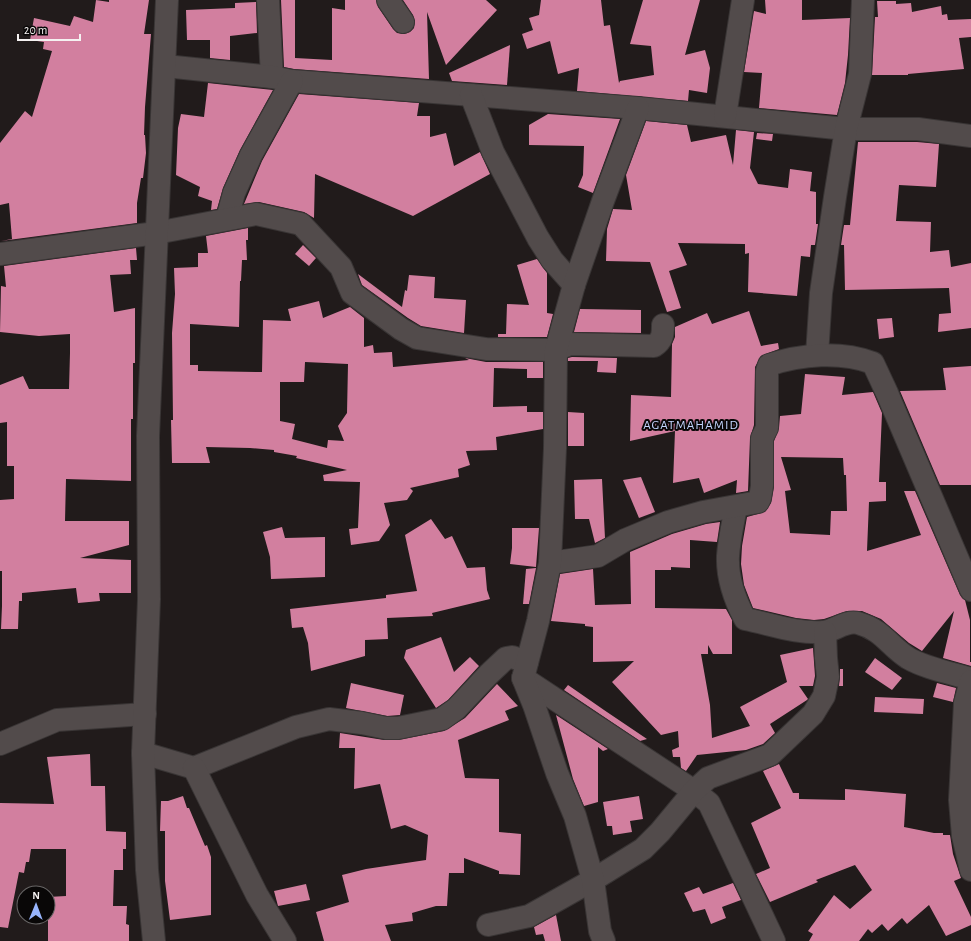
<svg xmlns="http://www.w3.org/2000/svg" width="971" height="941" viewBox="0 0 971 941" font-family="'Alegreya Sans',sans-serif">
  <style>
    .building { fill: #d27f9f; fill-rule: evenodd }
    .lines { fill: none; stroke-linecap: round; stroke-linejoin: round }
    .minor-casing { stroke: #393535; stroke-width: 24 }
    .minor { stroke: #524b4b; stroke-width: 22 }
    .labels { text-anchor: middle; stroke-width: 4; stroke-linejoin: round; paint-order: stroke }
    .neighbourhood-label { font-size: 13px; letter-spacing: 1px; fill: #c2d4fd; stroke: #090707 }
  </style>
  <rect width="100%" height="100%" fill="#211b1b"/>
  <g class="building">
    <polygon points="96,0 109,2 109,0 149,0 144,34 151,34 145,107 144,135 145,135 146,153 143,178 141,178 137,203 137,223 1,241 12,239 9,203 0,205 0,143 25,111 32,117 52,51 43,49 44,42 30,40 34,18 70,26 74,16 93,22"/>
    <polygon points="281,0 295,0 295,58 332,60 332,8 345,10 345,0 376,0 378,7 393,29 397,33 404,34 410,32 414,28 415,21 413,15 403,0 486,0 497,10 446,65 427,12 429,79 294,69 284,67"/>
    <polygon points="541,0 601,0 604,26 610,25 619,83 620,81 654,75 651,46 630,44 643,0 700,0 685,55 705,50 710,68 707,93 689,90 688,101 577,91 579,68 558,74 550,41 527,49 522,34 533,30 529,18 539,15"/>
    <polygon points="765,0 802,0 802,20 850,18 848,55 845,83 837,115 759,108 762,73 744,72 754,11 766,14"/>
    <polygon points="877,1 896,1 896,4 911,3 912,12 941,6 942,15 947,14 948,20 971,19 971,37 959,38 964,69 908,74 908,75 872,75 875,17 878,17"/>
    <polygon points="256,2 257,33 230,36 230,60 210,58 210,40 187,40 186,10 235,8 235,3"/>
    <polygon points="510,45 507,85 452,81 449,73"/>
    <polygon points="208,83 273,90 240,150 223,188 217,209 211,210 212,201 198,196 200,187 176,175 178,128 181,114 204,117"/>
    <polygon points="299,94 419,103 417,116 430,116 430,137 446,133 454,166 480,152 490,174 413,216 315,174 314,218 304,212 259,202 244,204 262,161"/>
    <polygon points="548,114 620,119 593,193 578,187 583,175 584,146 529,145 529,125"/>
    <polygon points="646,121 687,125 691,142 726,135 733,165 736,130 754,132 750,168 758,184 788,188 790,169 812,172 810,191 816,192 816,224 818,224 815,245 811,245 810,257 801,256 797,296 748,292 749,253 745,254 745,244 678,243 687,265 669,271 681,308 667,312 650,262 606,261 607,229 613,209 632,210 626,175"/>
    <polygon points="757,133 773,134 772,141 756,139"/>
    <polygon points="858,142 917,142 939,144 936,187 899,185 896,221 931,222 930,252 949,250 951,267 971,263 971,328 938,332 939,314 951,313 949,288 845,290 844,245 841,245 844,225 850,225"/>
    <path d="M 248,228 L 248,240 L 246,240 L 247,260 L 242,260 L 241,281 L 240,281 L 239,327 L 190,324 L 190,365 L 198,365 L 198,371 L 262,372 L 263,320 L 291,321 L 288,309 L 319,301 L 323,318 L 350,307 L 364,318 L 364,347 L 373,345 L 374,353 L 392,352 L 393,367 L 469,360 L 465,358 L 486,362 L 543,362 L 543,378 L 527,378 L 527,369 L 494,368 L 493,407 L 527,406 L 527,412 L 543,412 L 543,429 L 496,437 L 497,450 L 466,451 L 470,465 L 458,469 L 459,477 L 410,488 L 413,491 L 407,500 L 384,503 L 390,525 L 379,541 L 351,545 L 349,529 L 358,528 L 360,482 L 324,481 L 323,475 L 347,470 L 296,458 L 297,456 L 274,452 L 274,450 L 250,448 L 206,447 L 210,463 L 172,463 L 171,420 L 173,420 L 172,333 L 175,294 L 174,268 L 198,267 L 198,253 L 208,253 L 206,236 ZM 305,362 L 348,364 L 347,413 L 338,426 L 344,441 L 328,440 L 327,448 L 292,439 L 295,424 L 280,421 L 280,382 L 304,382 Z"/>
    <polygon points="303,245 316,258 309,266 295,254"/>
    <polygon points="136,248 137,260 130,260 131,274 110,275 114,312 135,308 135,363 133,363 133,419 131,419 131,481 66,479 65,521 129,521 129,545 80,558 131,560 131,593 99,593 100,601 78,603 76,588 22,593 22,601 19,601 18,629 1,629 2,606 2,571 0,571 0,500 14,499 14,466 7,466 7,422 0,423 0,385 23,376 29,389 69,389 70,353 70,334 39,336 0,332 1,286 6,287 4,266"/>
    <polygon points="537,259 547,273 547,313 553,314 547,337 498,337 498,334 506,334 507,304 529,305 517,265"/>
    <polygon points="358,274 402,307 405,290 407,291 409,275 435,277 434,298 466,300 464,333 421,326 408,318 362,285"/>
    <polygon points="580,309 641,310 641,333 574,332"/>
    <polygon points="749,311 761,346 778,343 779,349 761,356 755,367 754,425 750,438 748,491 736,493 737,480 704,493 699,478 673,483 675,431 630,441 631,395 671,397 672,344 675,337 675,327 707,313 712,324"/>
    <polygon points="892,318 894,337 879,339 877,319"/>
    <polygon points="572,357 617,358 616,373 597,372 598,361 568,361 568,358"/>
    <polygon points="971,366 971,485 940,485 900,391 946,390 943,368"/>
    <path d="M 805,374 L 845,377 L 842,395 L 873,392 L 882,413 L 879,482 L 886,482 L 886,501 L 869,502 L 867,551 L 921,535 L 904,491 L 915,491 L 960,595 L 965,600 L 970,620 L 970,662 L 971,662 L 971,666 L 943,658 L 954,611 L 922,651 L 909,643 L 881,619 L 862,611 L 847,611 L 824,619 L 814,620 L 796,618 L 753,608 L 744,585 L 741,564 L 742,546 L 747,517 L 765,512 L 771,503 L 774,486 L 774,441 L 779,428 L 780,416 L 801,414 ZM 781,457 L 843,458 L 844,475 L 846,475 L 847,511 L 831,511 L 830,535 L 790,533 L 785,491 L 791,490 Z"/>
    <polygon points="568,412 584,413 584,446 568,446"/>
    <polygon points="641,477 655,512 639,518 623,480"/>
    <polygon points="602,479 605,538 595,543 589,519 575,519 574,480"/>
    <polygon points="431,519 445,539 452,536 467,568 485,567 487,590 490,599 432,613 433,616 387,618 388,639 365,640 365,656 311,671 308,643 303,627 292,628 290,609 386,598 386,595 417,591 405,535"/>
    <polygon points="720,522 717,542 690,540 690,568 671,567 671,570 655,570 655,608 726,609 732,620 732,654 713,654 708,645 708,654 701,654 710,705 712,738 750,726 740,707 787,682 780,655 813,648 815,676 813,686 799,686 808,699 807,700 770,724 775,733 763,744 746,750 697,755 686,771 681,768 680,757 673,757 672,750 679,747 678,731 661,735 612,682 634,661 593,662 593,627 585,626 585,624 551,621 560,574 593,569 595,605 631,604 630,552 672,534 706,524"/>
    <polygon points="282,527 285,538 325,537 325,577 271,579 270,557 263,532"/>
    <polygon points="512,528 539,528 536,567 510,564 512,548"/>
    <polygon points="536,568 529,604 523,604 526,569"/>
    <polygon points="441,637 454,672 470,657 479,666 448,700 436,708 404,658 406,650"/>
    <polygon points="875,658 902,678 892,690 865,672"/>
    <polygon points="840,669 843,669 843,686 839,686 840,676"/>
    <polygon points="351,683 404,695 400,715 387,716 346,708"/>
    <polygon points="937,683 956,688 953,702 933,697"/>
    <polygon points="497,684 518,706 505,711 509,720 458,740 465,778 499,779 499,832 521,834 520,875 499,874 499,871 464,858 464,873 449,873 447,906 436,906 412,913 413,921 385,925 391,941 324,941 316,912 349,902 342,875 366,869 426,860 428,835 405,825 391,829 380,784 354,789 355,748 339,748 340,733 384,740 398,740 444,731 465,718"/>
    <polygon points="568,685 604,710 647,739 640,741 564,690"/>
    <polygon points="875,697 924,699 923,714 874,712"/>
    <polygon points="556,715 608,749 603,751 598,747 598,802 584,806 573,779"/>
    <polygon points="90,754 91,786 105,786 106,831 126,832 126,849 123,849 123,870 114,870 113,906 127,906 126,924 129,925 129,941 48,941 48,897 66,896 66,849 31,849 29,862 26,862 24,873 19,872 8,928 0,927 0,803 54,804 47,757"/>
    <polygon points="779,764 793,793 799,793 799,799 845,800 845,789 906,794 904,827 934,833 943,833 943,835 950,835 953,854 961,878 954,881 971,917 971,925 946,936 929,905 907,924 902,918 888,931 882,924 872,933 868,929 859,941 809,941 813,934 808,931 834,895 850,909 872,890 855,865 816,880 818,882 770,902 756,874 770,868 751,823 781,808 763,771"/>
    <polygon points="183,796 187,808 189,808 205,846 207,845 211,857 211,915 170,920 165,881 165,831 160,831 161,801 168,801"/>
    <polygon points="639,796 643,819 630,821 632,832 613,835 612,826 607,826 603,802"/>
    <polygon points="733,883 741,900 722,907 726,918 711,924 705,909 693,912 684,893 699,887 703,894"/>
    <polygon points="306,884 310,900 278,906 274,891"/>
    <polygon points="556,915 561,941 545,941 543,934 536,935 534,927"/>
  </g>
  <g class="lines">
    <defs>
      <g id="minor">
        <polyline points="268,0 272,77"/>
        <polyline points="388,0 403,22"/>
        <polyline points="165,66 272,77 292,81 638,108 846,129 918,129 971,136"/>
        <polyline points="471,95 493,152 538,238 552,260 574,285"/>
        <polyline points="725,116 743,0"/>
        <polyline points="227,219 234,193 251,155 292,81"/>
        <path d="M 0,254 L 156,233 L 256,214 L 301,224 L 341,267 L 352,293 L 401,329 L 417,338 L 486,349 L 556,350 L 570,344 L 654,346 C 662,341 663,335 663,325"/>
        <polyline points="817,355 821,293 835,197 846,129 860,74 863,0"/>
        <path d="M 736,507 C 733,523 729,540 728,556 C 727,578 735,600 745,619 C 771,624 797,634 823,632 C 835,631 845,620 858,623 C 883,630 889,646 908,658 C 925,668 951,673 971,679"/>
        <path d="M 550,563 L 598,556 L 625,540 L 668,522 L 703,512 L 758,502 L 760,498 L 762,486 L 762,438 L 767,428 L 767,371 L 769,365 C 801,354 841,351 873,363 L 887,393 L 971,590"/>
        <polyline points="523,678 694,791 709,803 774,941"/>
        <polyline points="971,681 965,703 960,800 963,836 971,870"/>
        <polyline points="0,744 57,720 145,714"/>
        <polyline points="143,753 194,768 296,727 329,719 362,723 386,728 398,728 442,719 456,709 489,674 506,658 512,657 527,662"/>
        <polyline points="194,768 257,895 285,941"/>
        <polyline points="488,925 529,916 593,880 643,849 660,832 694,791 708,778 770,755 813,714 824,696 828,677 826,658 825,632"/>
        <polyline points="154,941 147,870 143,753 149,599 148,436 167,0"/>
        <polyline points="604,941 600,931 593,880 575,816 557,773 534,705 523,678 538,621 550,563 555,448 556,350 574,285 603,201 638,108"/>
      </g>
    </defs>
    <use href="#minor" class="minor-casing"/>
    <use href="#minor" class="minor"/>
  </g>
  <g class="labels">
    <g class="neighbourhood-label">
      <text x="691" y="429">AGATMAHAMID</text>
    </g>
  </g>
  <g transform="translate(36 905) rotate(1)"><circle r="19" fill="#090707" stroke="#676565"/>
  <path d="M0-3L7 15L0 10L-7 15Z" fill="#98b5fd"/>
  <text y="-6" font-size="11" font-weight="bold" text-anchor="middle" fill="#f5f1f1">N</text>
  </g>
  <path d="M18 34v6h62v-6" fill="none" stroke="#f5f1f1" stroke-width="2"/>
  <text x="24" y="34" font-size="12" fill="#f5f1f1" stroke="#090707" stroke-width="3" paint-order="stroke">20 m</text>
</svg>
